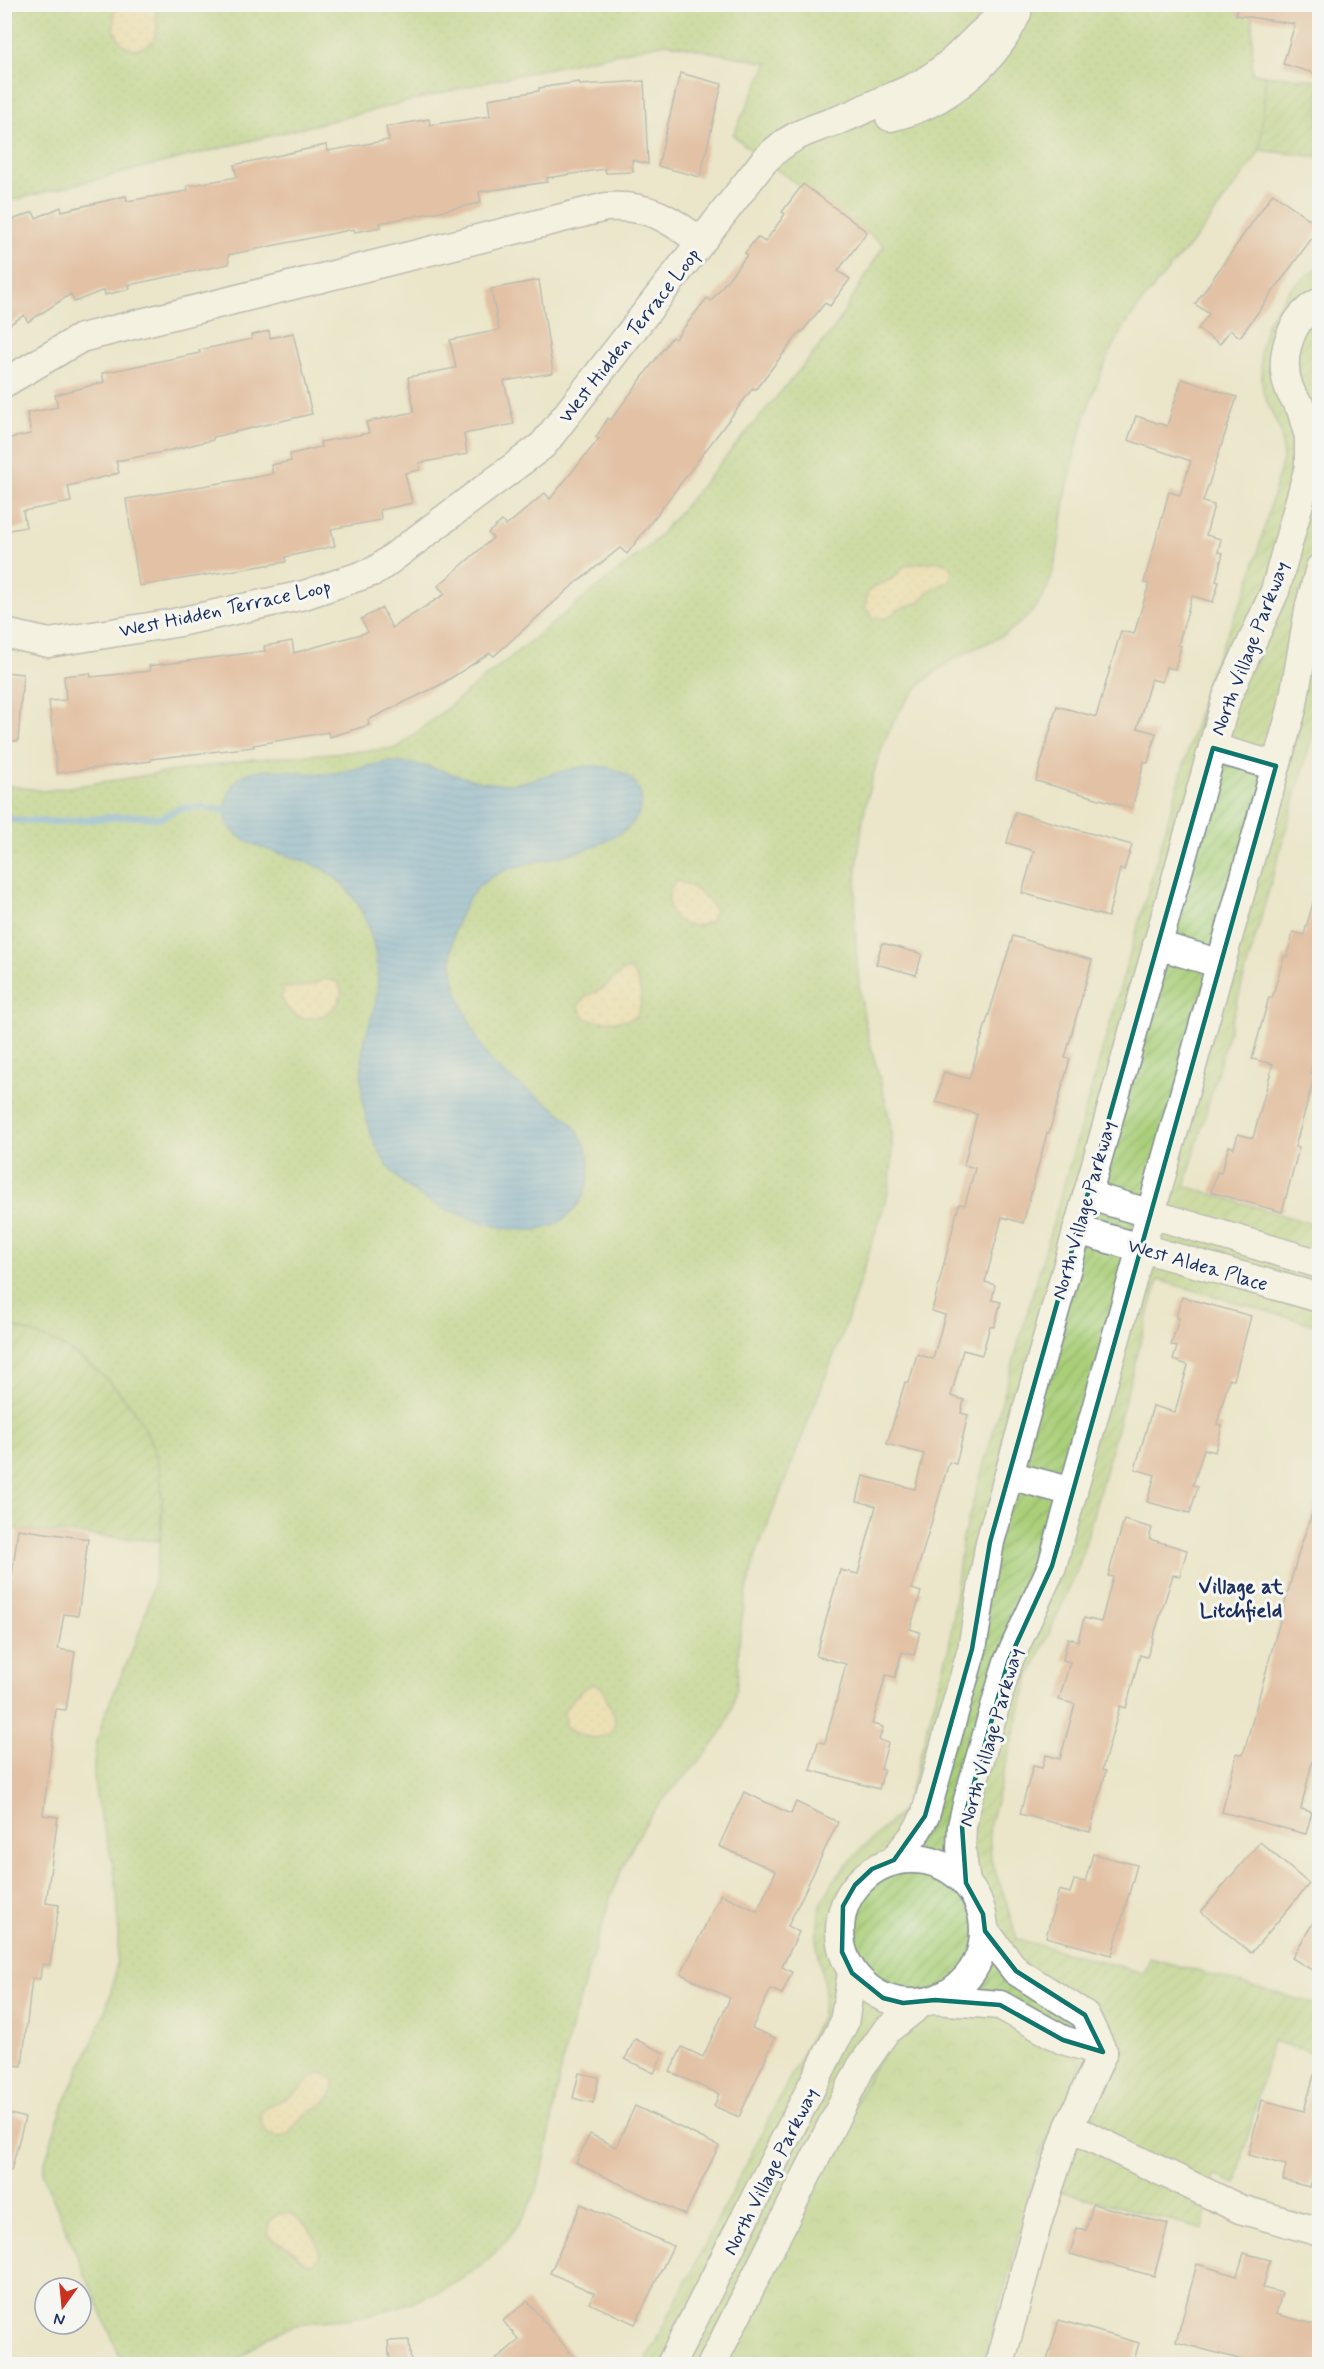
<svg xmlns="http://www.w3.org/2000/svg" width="1324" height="2369" viewBox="0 0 1324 2369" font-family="Mynerve,sans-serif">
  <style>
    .grass { fill: url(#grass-dots); stroke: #627f6c; stroke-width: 1.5 }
    .sand { fill: url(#sand-dots); stroke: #84847e; stroke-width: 1.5 }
    .park { fill: url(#park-crowns); stroke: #627f6c; stroke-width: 1.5 }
    .garden { fill: url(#garden-furrows); stroke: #627f6c; stroke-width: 1.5 }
    .water { fill: url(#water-rules); stroke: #416c9c; stroke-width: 1.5 }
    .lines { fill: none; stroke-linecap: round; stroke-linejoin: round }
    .stream { stroke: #67a9db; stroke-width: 7 }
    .building { fill: #d89579 }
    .minor-casing { stroke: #838a94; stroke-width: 31 }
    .minor { stroke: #fff; stroke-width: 28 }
    .marked { fill: none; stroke: #0f766e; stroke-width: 4.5; stroke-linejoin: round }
    .labels { text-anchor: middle; stroke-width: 6; stroke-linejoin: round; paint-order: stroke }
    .street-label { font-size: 20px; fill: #1b2f5e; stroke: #f6f6f2 }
    .neighbourhood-label { font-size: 21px; font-weight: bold; fill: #1b2f5e; stroke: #f6f6f2 }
  </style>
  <defs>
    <pattern id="grass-dots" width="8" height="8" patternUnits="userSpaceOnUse" patternTransform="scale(1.5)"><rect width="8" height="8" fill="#aacf79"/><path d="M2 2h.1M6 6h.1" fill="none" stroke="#92b26b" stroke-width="1.8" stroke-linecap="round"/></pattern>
    <pattern id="sand-dots" width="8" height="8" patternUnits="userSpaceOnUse" patternTransform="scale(1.5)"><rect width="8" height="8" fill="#eeda9e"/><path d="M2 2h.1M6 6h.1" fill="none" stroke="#ccbb8a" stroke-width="1.8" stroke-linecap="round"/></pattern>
    <pattern id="park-crowns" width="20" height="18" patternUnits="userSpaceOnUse" patternTransform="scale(1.5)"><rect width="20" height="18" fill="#aacf79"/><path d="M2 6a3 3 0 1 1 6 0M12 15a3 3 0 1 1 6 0" fill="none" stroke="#92b26b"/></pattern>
    <pattern id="garden-furrows" width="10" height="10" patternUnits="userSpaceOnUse" patternTransform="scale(1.5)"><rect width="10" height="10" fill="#aacf79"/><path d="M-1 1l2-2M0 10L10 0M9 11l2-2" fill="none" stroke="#92b26b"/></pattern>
    <pattern id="water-rules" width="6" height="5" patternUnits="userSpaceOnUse" patternTransform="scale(1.5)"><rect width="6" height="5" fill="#67a9db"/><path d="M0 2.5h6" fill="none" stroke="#548ab5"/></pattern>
  </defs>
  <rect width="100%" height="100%" fill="#f6f6f2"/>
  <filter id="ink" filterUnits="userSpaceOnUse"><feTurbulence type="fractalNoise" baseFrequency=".0167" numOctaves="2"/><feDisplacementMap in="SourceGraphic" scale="12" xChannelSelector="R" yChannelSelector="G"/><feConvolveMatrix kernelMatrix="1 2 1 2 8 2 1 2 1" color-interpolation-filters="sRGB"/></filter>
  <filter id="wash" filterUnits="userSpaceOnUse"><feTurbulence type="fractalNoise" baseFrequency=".008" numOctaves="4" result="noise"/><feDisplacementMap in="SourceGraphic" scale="24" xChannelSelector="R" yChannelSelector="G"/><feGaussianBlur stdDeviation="1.35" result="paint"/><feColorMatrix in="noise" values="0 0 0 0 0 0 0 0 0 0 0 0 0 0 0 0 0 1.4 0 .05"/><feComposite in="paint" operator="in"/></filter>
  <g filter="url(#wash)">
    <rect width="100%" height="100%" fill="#ebe6c9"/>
    <path class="grass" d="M 5,5 L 1253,5 L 1252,73 L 1266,75 C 1264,91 1264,139 1259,151 C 1254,163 1238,181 1230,192 C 1220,206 1210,220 1200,233 C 1166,274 1128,311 1106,361 C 1088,403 1074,450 1066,495 C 1059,530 1060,574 1038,604 C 1019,630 993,641 965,653 C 929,670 899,703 885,740 C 852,823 848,935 865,1022 C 879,1088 903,1126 887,1196 L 845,1327 L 757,1552 C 748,1582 741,1615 739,1646 C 738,1672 738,1697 727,1722 C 711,1756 680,1778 658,1806 C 636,1834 622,1866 610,1899 C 595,1950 578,2000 565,2052 C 556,2088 552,2126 544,2163 C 530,2230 481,2277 418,2300 C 394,2308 368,2316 343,2319 C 323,2321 304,2321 285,2329 C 265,2337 249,2350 233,2364 L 123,2364 L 42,2173 C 49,2149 55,2126 64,2104 C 86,2053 117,2002 118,1946 C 119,1919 118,1891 113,1865 C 106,1831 92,1799 94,1763 C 97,1724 115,1691 130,1656 C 153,1603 175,1509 154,1453 C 150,1442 140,1432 133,1423 C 118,1403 102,1382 87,1362 C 62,1344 34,1332 5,1325 L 5,785 L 43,791 L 254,759 L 397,748 L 652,544 L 834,329 L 884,245 L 764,161 L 733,135 L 768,63 L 666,43 L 490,81 L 9,201 L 5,204 Z"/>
    <g class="sand">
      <path d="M 117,5 L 166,5 L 156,11 L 157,30 L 153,41 C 124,65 106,29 117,5 Z"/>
      <polygon points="939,561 945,563 952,569 950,581 930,590 919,603 901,608 889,617 883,619 873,617 866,609 865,604 868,592 877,585 892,579 906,565"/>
      <path d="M 677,881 C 688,881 710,900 715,910 L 712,920 C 680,940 654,902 677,881 Z"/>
      <path d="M 629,969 C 642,978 644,1004 636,1017 C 628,1022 592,1023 584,1017 L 578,1006 L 586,996 L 602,989 L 622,972 Z"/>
      <path d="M 325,979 L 338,982 C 355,1009 296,1040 281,996 L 284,988 L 309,986 Z"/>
      <path d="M 596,1684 C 606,1688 604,1694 608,1703 C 610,1709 615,1713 615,1720 C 614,1746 577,1739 565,1726 L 564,1711 C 570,1701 585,1685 596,1684 Z"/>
      <path d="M 320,2073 L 329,2076 L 335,2082 C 333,2105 313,2106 300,2119 C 294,2125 293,2133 284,2136 C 277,2138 271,2136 266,2132 C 247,2102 280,2105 294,2094 C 303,2087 308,2077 320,2073 Z"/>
      <path d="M 288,2213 C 303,2219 322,2241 319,2258 L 312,2264 L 303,2262 L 294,2251 L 269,2236 C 266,2222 274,2212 288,2213 Z"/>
    </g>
    <polygon class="park" points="979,2008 1072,2052 1081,2064 1077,2081 1041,2152 984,2364 723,2364 875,2065 896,2036 918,2021 944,2010"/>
    <g class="garden">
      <polygon points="1266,75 1319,80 1319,157 1260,150"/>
      <polygon points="1319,267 1319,713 1185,1186 1319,1226 1319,1326 1158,1280 1079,1566 1028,1681 989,1827 991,1860 1004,1895 1017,1939 1144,1973 1150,1958 1319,2005 1319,2054 1272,2041 1236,2184 1215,2175 1203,2229 1033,2184 1041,2152 1077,2081 1081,2064 1072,2052 1004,2015 944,2010 918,2021 896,2036 875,2065 723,2364 644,2364 821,2017 825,1992 816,1940 820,1906 836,1877 861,1849 904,1809 915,1774 949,1647 962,1541 1211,670 1249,584 1283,459 1281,433 1263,393 1260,351 1267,323 1290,289"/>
      <path d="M 4,1325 C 74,1340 143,1395 159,1468 C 164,1492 162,1517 159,1541 L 5,1528 Z"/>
    </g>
    <path class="water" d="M 391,762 C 405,763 420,764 433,768 C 455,774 477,783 500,784 C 541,786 594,746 631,779 C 640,787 644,799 640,810 C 636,823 622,833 610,839 C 577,857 539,858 504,871 C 485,878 471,892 462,911 C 438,957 460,1005 482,1048 C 508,1096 583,1101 589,1163 C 590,1177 587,1191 579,1203 C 566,1221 551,1230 529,1230 C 502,1231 471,1219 446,1209 C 377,1183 355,1118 363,1049 C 365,1035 371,1022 374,1008 C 381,983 378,957 370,932 C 363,908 348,885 326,871 C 294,849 203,851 230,791 C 245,756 295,775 324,774 C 346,773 367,764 391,762 Z"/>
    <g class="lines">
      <polyline class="stream" points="4,819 52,822 131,816 161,818 180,808 202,807 225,810"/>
    </g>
    <g id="blocks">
      <g class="building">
        <polygon points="1237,4 1320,4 1320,75 1283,64 1295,24 1236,15"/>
        <polygon points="680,73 722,84 700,177 658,166"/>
        <polygon points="644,81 648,164 632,160 633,172 606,173 605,169 547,178 547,182 479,192 481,203 380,223 381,227 355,232 354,229 228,255 229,264 129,285 130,289 105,295 104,290 74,302 71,294 28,322 24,315 4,328 4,223 33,212 36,218 61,207 62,211 126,196 127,201 188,191 187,186 237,177 234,165 326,145 328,151 389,140 386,127 429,119 430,125 490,116 488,99 539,91 539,88 579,82 580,85"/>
        <polygon points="803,184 867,232 838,271 850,279 830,306 825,303 802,332 801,331 755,390 753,388 627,554 620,548 571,587 494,656 490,653 440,685 368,720 369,725 329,737 328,732 253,745 254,747 151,759 151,761 57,773 49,701 66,700 64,676 90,673 91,677 150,671 149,666 265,651 264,646 292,641 294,653 368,632 361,619 382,608 392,628 445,594 438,586 493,538 488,533 502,521 506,526 545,493 550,499 599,439 596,437 608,418 611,420 672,337 675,339 707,298 711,301 747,255 745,253 757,237 765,242 785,214 782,212"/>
        <polygon points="1273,193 1320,227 1240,337 1230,330 1220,344 1198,329 1209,314 1195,304"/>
        <polygon points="539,280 553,373 504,381 514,424 464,434 467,454 419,463 420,470 405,473 412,503 380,510 381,520 331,529 335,546 285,557 286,562 139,586 126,499 273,474 271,465 291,461 290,454 321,447 320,442 369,433 366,422 414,412 408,377 456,368 450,340 499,330 491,289"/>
        <polygon points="269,331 270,338 293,333 312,414 213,437 213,440 163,452 116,461 119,473 68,486 71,502 23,511 26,527 4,531 4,439 31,434 27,413 58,407 55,395 104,382 102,373 200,353 199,350 252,339 251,335"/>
        <polygon points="1182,379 1237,397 1203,502 1214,505 1206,535 1221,539 1218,552 1223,553 1216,581 1219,582 1213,602 1192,596 1178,645 1181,646 1175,669 1166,667 1162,682 1151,679 1137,728 1156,733 1148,763 1144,762 1132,808 1036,781 1057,706 1096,717 1121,631 1134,634 1149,584 1144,583 1169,492 1180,495 1191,461 1128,440 1136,416 1167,426"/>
        <polygon points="4,672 23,674 18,741 4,741"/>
        <polygon points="1015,812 1132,845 1124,870 1120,869 1108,917 1022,893 1034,851 1007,843"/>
        <polygon points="1314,899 1320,900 1320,1039 1310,1073 1315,1075 1295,1147 1299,1148 1282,1212 1211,1192 1217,1172 1221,1173 1229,1146 1234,1148 1238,1134 1253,1138 1273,1064 1252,1059 1269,997 1272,998 1284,956 1287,957 1293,932 1304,935"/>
        <polygon points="1013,936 1092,960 1065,1058 1070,1059 1049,1133 1047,1133 1023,1223 1002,1217 985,1282 995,1285 992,1300 1001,1302 994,1327 990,1326 982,1355 963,1350 951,1396 964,1400 961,1413 968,1415 956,1464 949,1462 912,1589 921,1592 910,1629 920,1632 914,1655 902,1652 895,1677 886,1675 872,1724 883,1727 879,1740 888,1743 881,1769 884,1770 879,1789 810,1770 818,1742 825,1743 846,1664 816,1656 840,1570 858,1574 876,1506 857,1501 863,1476 915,1489 924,1454 887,1444 905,1382 909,1383 917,1354 933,1359 945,1315 932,1311 959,1204 965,1205 975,1168 964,1165 977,1114 936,1102 944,1072 969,1079"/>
        <polygon points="882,943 922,954 916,975 876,964"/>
        <polygon points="1182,1297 1251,1316 1234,1380 1229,1379 1217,1424 1222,1426 1215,1452 1204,1449 1193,1485 1198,1486 1190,1513 1147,1502 1155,1475 1135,1469 1153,1406 1175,1412 1188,1365 1173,1360 1177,1347 1171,1345 1179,1318 1176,1317"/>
        <polygon points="1315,1505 1320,1506 1320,1764 1312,1762 1301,1809 1312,1812 1306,1834 1222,1812 1237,1753 1243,1755 1300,1548"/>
        <polygon points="1124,1520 1152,1528 1149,1539 1187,1550 1180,1576 1173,1575 1147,1657 1140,1655 1126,1708 1120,1706 1102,1770 1106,1771 1090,1832 1020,1814 1033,1766 1042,1768 1046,1755 1060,1759 1075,1704 1059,1700 1070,1662 1063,1660 1068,1638 1078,1641 1084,1618 1101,1622 1113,1577 1108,1576"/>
        <polygon points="18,1529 88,1539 78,1616 64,1614 58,1649 75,1652 66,1710 56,1709 43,1815 58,1817 46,1903 59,1905 50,1965 42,1964 40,1979 32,1978 22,2066 4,2064 4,1575 12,1576"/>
        <polygon points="744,1792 791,1814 796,1802 838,1822 788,1926 799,1932 782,1967 792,1972 782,1994 771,1989 752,2028 775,2038 739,2117 714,2106 719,2094 670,2072 682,2047 703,2057 730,1998 681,1974 721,1894 757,1911 776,1871 719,1846"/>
        <polygon points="1260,1842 1309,1884 1251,1953 1201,1912"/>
        <polygon points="1093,1854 1137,1865 1112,1955 1046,1937 1059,1890 1070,1893 1074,1880 1085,1882"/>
        <polygon points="1320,1911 1320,1975 1292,1958"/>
        <polygon points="635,2039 664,2053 654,2073 625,2059"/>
        <polygon points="579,2073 599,2077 593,2103 573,2098"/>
        <polygon points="1314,2075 1320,2076 1320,2147 1309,2187 1283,2180 1286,2165 1248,2155 1262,2100 1304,2111"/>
        <polygon points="635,2106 719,2146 685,2215 576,2163 590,2134 616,2147"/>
        <polygon points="4,2112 25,2118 11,2171 4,2170"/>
        <polygon points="581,2204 673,2246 635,2324 589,2303 594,2293 550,2273"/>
        <polygon points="1093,2204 1168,2224 1154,2276 1070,2254 1077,2228 1086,2230"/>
        <polygon points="1244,2253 1270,2260 1263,2288 1282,2293 1276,2314 1320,2326 1320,2364 1257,2364 1176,2342 1197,2264 1237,2276"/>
        <polygon points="527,2301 580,2364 490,2364 519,2340 503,2321"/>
        <polygon points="1059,2320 1139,2343 1133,2364 1046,2364"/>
        <polygon points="409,2340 411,2364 390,2364 388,2341"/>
      </g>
    </g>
  </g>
  <g filter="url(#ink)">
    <use href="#blocks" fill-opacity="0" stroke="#838a94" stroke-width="1.5"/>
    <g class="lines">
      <defs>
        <g id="minor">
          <path d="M 890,117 C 945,105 995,63 1017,13"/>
          <path d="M 4,383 L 81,338 L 606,207 C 648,204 668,218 701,242"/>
          <path d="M 1315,421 C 1304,412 1294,402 1289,388 C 1278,358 1290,317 1320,302"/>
          <path d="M 4,633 L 49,643 L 174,623 L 304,595 L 375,571 L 543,445 L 764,161 C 792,133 808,131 844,118 C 855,114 866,108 877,103 C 894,96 911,90 927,80 C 962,59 984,23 1019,4"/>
          <polyline points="1213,748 1276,766"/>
          <polyline points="1157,945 1221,964"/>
          <polyline points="1087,1195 1320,1264"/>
          <polyline points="1077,1230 1320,1298"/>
          <polyline points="1009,1475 1073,1492"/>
          <circle cx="912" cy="1931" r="72"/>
          <polyline points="894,1860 915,1834 925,1816 972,1649 990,1542 1227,697 1275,591 1309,467 1309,437 1301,409"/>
          <polyline points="966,1883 961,1848 962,1826 968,1800 1008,1662 1052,1566 1292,709 1310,605 1320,568"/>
          <polyline points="985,1931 1016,1971 1085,2015 1103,2052"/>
          <polyline points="935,2000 1000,2005 1063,2040 1103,2052"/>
          <polyline points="1069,2127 1240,2209 1320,2232"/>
          <polyline points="671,2364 844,2023 852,1973"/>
          <polyline points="712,2364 861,2067 886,2031 923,2002"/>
          <polyline points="1000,2364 1039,2217 1069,2127 1103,2052"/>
        </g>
      </defs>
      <use href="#minor" class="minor-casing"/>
      <use href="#minor" class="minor"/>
    </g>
  </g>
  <path d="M0 0H1324V2369H0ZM 1213,748 L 1276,766 L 1052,1566 L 1008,1662 L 962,1826 L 966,1883 L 983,1914 L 985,1931 L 1016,1971 L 1085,2015 L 1103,2052 L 1063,2040 L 1000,2005 L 935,2000 L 903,2003 L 883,1998 L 852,1973 L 842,1952 L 843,1906 L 855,1885 L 872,1869 L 894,1860 L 925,1816 L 972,1649 L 990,1542 Z" fill="#ebe6c9" fill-opacity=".55" fill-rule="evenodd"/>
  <path class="marked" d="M 1213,748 L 1276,766 L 1052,1566 L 1008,1662 L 962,1826 L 966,1883 L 983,1914 L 985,1931 L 1016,1971 L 1085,2015 L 1103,2052 L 1063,2040 L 1000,2005 L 935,2000 L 903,2003 L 883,1998 L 852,1973 L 842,1952 L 843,1906 L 855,1885 L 872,1869 L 894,1860 L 925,1816 L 972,1649 L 990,1542 Z"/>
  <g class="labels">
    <g class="street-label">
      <text transform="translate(629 335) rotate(-52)" y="7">West Hidden Terrace Loop</text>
      <text transform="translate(225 608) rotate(-12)" y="7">West Hidden Terrace Loop</text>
      <text transform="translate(1249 648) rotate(-69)" y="7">North Village Parkway</text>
      <text transform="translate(1083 1210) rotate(-74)" y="7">North Village Parkway</text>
      <text transform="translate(1198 1264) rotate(16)" y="7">West Aldea Place</text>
      <text transform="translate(990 1737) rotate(-74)" y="7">North Village Parkway</text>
      <text transform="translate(770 2171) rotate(-63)" y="7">North Village Parkway</text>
    </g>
    <g class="neighbourhood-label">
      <text x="1241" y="1593">Village at<tspan x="1241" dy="24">Litchfield</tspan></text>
    </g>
  </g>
  <rect width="1324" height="2369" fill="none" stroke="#f6f6f2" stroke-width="24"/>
  <g transform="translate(63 2306) rotate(195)"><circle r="28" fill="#f6f6f2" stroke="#9ea6b7" stroke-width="1.5"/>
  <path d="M0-4.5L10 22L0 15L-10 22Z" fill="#c8321e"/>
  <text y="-9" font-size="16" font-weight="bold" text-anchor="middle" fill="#1b2f5e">N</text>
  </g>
</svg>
